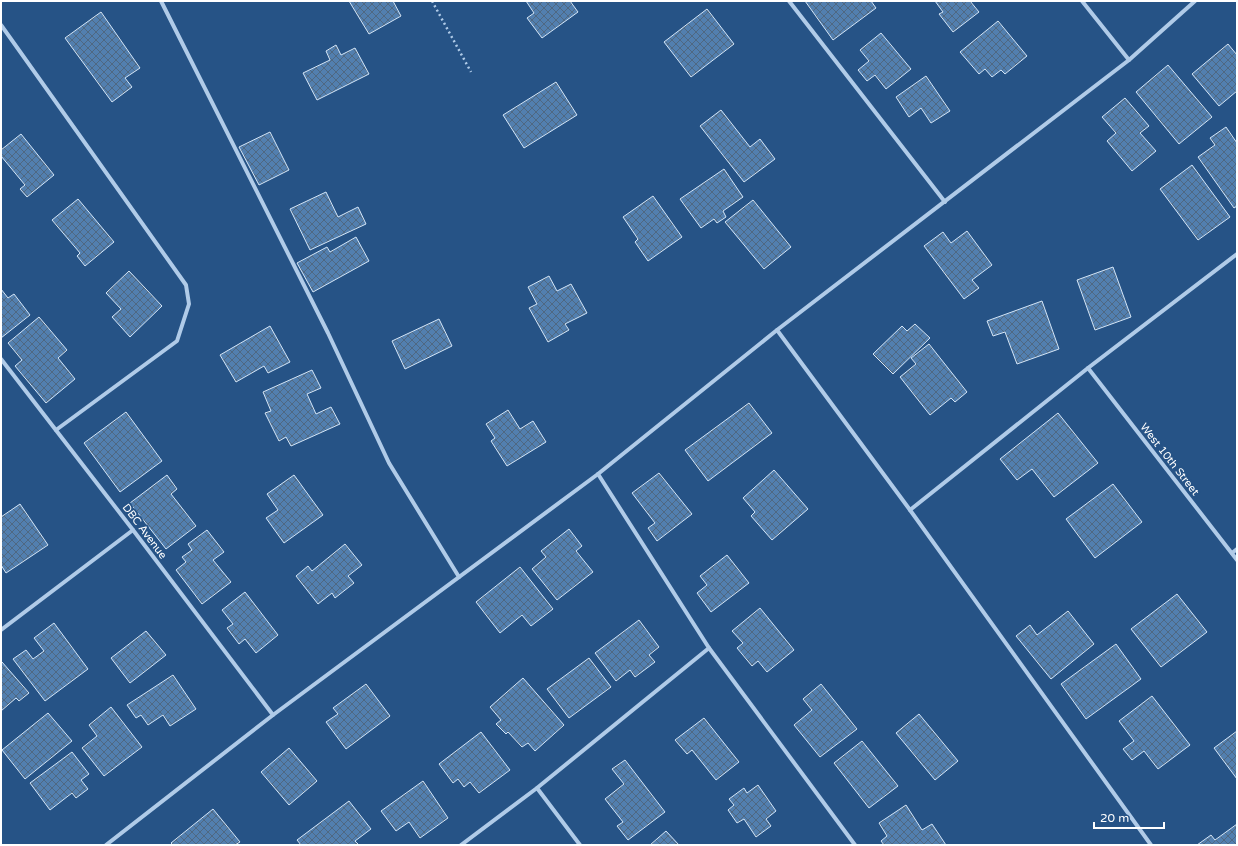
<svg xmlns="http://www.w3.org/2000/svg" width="1238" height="846" viewBox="0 0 1238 846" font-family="'Varela Round',sans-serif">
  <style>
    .building { fill: url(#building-cross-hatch); stroke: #d4e5f6 }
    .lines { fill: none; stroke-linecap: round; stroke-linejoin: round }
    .path { stroke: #b0cbe8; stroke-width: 2.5; stroke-dasharray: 2 3; stroke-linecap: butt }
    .minor { stroke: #b0cbe8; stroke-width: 4 }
    .labels { text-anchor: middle; stroke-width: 4; stroke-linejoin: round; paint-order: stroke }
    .street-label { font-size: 11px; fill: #fff; stroke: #265386 }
  </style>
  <defs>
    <pattern id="building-cross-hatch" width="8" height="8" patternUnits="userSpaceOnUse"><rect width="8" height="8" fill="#527faf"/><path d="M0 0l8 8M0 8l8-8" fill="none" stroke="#4f6882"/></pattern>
  </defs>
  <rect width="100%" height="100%" fill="#265386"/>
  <g class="building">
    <polygon points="349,1 393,1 401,16 369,34"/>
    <polygon points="526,1 570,1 578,12 542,38 527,18 534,13"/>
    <polygon points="805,1 871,1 876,8 833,40"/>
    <polygon points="935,1 970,1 979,12 953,32 939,14 943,12"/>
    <polygon points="707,9 734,44 691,77 664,42"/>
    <polygon points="101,12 140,68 125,78 132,87 112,102 65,38"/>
    <polygon points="998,21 1027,56 1005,74 1001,70 992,77 985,69 979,74 960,52"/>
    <polygon points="881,33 911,69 886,89 875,75 867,81 858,70 869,61 860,50"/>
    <polygon points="1228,44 1237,55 1237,91 1219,106 1192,74"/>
    <polygon points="336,45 341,55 355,48 369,74 317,100 303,73 330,60 326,51"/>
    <polygon points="1168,65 1212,117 1179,144 1136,92"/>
    <polygon points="926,76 950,111 931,123 921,108 909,117 896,97"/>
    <polygon points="556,82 577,115 524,148 503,115"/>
    <polygon points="1125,98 1149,126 1140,133 1156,151 1132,171 1107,141 1116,133 1102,117"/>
    <polygon points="721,110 750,147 760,139 775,159 744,182 700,126"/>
    <polygon points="1226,127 1237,143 1237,206 1234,208 1198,157 1215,145 1210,138"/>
    <polygon points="270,132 289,170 259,185 239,147"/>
    <polygon points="21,134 54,175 27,197 20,189 25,185 1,156 1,150"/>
    <polygon points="1192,165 1230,217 1198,240 1160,189"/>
    <polygon points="724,169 743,197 723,211 726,217 717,223 714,219 701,228 680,199"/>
    <polygon points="326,192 338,217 358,207 366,224 310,250 290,209"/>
    <polygon points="653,196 682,237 648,261 635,242 638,239 623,217"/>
    <polygon points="78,199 114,242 85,266 77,256 80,253 52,220"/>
    <polygon points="753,200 791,247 764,269 725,222"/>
    <polygon points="967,231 992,265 972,280 979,288 964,299 924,246 943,232 951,243"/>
    <polygon points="356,237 369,261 313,292 297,263 327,247 330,252"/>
    <polygon points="1113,267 1131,317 1095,330 1077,280"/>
    <polygon points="129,271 162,306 130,337 112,317 121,309 106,293"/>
    <polygon points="549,276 557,291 571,284 587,313 565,324 569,330 548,342 529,308 537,304 528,287"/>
    <polygon points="1,289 8,298 14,294 30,315 1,338"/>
    <polygon points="1042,301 1059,349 1017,364 1005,332 993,336 987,321"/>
    <polygon points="39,317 67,350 58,358 75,379 46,403 15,366 22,360 8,343"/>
    <polygon points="439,319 452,346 405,369 392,341"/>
    <polygon points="915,324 930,338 893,374 873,354 902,326 907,331"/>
    <polygon points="270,326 290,362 268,373 264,366 236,382 220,355"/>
    <polygon points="929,344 967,392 955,402 951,398 930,415 900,377 916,364 911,358"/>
    <polygon points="312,370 321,388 307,394 316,414 331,407 340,424 291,446 286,437 279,441 265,413 271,411 263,392"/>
    <polygon points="749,403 772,433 708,481 685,450"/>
    <polygon points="508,410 520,429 533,421 546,442 507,466 491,441 495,438 486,424"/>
    <polygon points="126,412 162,461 120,492 84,443"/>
    <polygon points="1058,413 1098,463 1054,497 1032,469 1017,480 1000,459"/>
    <polygon points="774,470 808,509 772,540 751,516 755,512 743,498"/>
    <polygon points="659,473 692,514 657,541 648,528 655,523 632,493"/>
    <polygon points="167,475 177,489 171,494 196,526 166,549 130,503"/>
    <polygon points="294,475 323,515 284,543 266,518 278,510 267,494"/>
    <polygon points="1113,484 1142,522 1095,558 1066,519"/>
    <polygon points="20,504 48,545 6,573 1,565 1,517"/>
    <polygon points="569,529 582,546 576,551 593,572 557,600 532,569 546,557 541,551"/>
    <polygon points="207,530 224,552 213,560 231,582 202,604 176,570 186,562 182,557 192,550 188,544"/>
    <polygon points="345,544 362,565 348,576 354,583 335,598 332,593 318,604 296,576 308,566 312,571"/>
    <polygon points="727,555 749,583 711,612 697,593 707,585 700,576"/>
    <polygon points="520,567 553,609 531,626 522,615 500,633 476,602"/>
    <polygon points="245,592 278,635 256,653 245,639 239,644 227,628 233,624 222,610"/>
    <polygon points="1177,594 1207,632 1161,667 1131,629"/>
    <polygon points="760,608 794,650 767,672 758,661 752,666 737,648 743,643 732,631"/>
    <polygon points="1068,611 1094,644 1051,679 1016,636 1030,625 1037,635"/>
    <polygon points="639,620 659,647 649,655 655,662 635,677 630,670 616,681 595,653"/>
    <polygon points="54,623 88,669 45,701 13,659 26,650 33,659 44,651 34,638"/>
    <polygon points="146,631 166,655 130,683 111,658"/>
    <polygon points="1116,644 1141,679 1086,719 1061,684"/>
    <polygon points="589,658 611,687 569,718 547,689"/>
    <polygon points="2,662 29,693 19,701 16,698 1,711 1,663"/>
    <polygon points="173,675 196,709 170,726 163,715 148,725 141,715 136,718 127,705"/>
    <polygon points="523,678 564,725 535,751 528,743 522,747 508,732 506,734 496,724 501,720 490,707"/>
    <polygon points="366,684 390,716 346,749 326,722 338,714 333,708"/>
    <polygon points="821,684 857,729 820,757 794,725 812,710 803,699"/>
    <polygon points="1152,696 1190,745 1158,769 1144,751 1132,760 1123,749 1134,741 1119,721"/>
    <polygon points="111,707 142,747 104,776 82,748 97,736 89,725"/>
    <polygon points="48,713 72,741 25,779 2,750"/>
    <polygon points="919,714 958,761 935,780 896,733"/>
    <polygon points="704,718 739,762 716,780 692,750 687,754 675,740"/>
    <polygon points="1237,731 1237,779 1214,748"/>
    <polygon points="481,732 510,770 479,793 470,782 464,787 458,779 453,783 439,764"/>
    <polygon points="862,741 898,786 869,808 834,763"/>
    <polygon points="289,748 317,781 289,805 261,772"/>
    <polygon points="72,752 89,774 81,780 88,789 76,798 72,793 50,810 30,783"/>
    <polygon points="625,760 665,812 628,840 617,826 623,822 605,799 624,784 612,769"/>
    <polygon points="423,781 448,818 420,838 409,822 396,831 381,811"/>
    <polygon points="758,785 776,811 766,819 771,826 756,837 744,819 737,823 728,810 734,805 729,799 744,788 747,793"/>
    <polygon points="349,801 371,829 355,841 359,845 301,845 297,840"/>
    <polygon points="906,805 922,830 932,824 946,845 884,845 881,841 887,836 879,823"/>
    <polygon points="213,809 240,842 235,845 173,845 171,843"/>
    <polygon points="1237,824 1237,845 1197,845 1211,835 1215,840"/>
    <polygon points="666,831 679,845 650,845"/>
  </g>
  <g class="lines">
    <polyline class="path" points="432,1 471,72"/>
    <g class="minor">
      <polyline points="161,1 328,333 389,463 459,577"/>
      <polyline points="789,1 945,202"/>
      <polyline points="1082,1 1129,60"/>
      <polyline points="1,25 186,285 189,304 177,341 56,430"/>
      <polyline points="777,330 910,510 1151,845"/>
      <polyline points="1,359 133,530 273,715"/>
      <polyline points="1088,368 1237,560"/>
      <polyline points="598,474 709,648 855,845"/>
      <polyline points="910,510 1088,368 1237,254"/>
      <polyline points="1232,553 1237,549"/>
      <polyline points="1,630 133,530"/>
      <polyline points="537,788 580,845"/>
      <polyline points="106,845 273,715 598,474 777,330 1129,60 1195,1"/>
      <polyline points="461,845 537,788 709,648"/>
    </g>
  </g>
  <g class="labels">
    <g class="street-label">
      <text transform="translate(1170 459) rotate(52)" y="4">West 10th Street</text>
      <text transform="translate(145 531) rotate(53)" y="4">DBC Avenue</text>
    </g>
  </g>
  <rect width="1238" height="846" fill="none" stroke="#ffffff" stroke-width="4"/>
  <path d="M1094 822v6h70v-6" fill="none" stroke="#ffffff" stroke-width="2"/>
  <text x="1100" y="822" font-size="12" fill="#ffffff" stroke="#265386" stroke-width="3" paint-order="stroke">20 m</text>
</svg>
